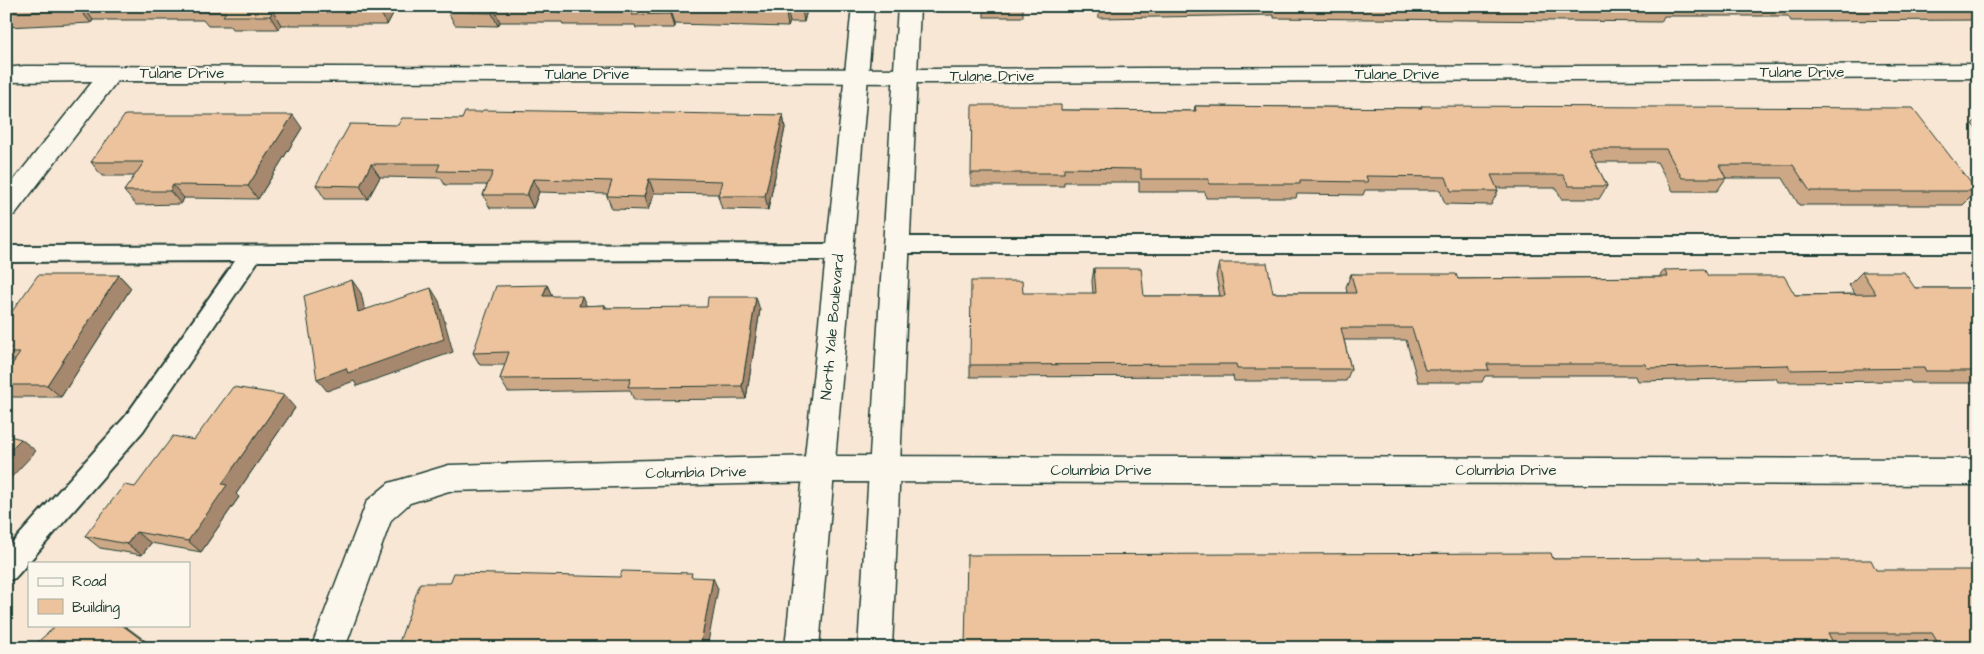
<svg xmlns="http://www.w3.org/2000/svg" width="1984" height="654" viewBox="0 0 1984 654" font-family="'Architects Daughter',sans-serif">
  <style>
    .lines { fill: none; stroke-linecap: round; stroke-linejoin: round }
    .lane-casing { stroke: #1f3d34; stroke-width: 4 }
    .street-casing { stroke: #1f3d34; stroke-width: 3 }
    .secondary-casing { stroke: #1f3d34; stroke-width: 3 }
    .lane { fill: #fbf7ec; fill-rule: evenodd }
    .street { fill: #fbf7ec; fill-rule: evenodd }
    .secondary { fill: #fbf7ec; fill-rule: evenodd }
    .wall { fill: #cca887; stroke: #1f3d34 }
    .shaded-wall { fill: #a6886e; stroke: #1f3d34 }
    .building { fill: #edc39d; stroke: #1f3d34 }
    .labels { text-anchor: middle; stroke-width: 4; stroke-linejoin: round; paint-order: stroke }
    .street-label { font-size: 15px; fill: #1f3d34; stroke: #fbf7ec }
  </style>
  <rect width="100%" height="100%" fill="#f7e7d4"/>
  <filter id="ink" filterUnits="userSpaceOnUse"><feTurbulence type="fractalNoise" baseFrequency=".02" numOctaves="2"/><feDisplacementMap in="SourceGraphic" scale="10" xChannelSelector="R" yChannelSelector="G"/><feConvolveMatrix kernelMatrix="1 2 1 2 8 2 1 2 1" color-interpolation-filters="sRGB"/></filter>
  <g filter="url(#ink)">
    <g class="lines">
      <defs>
        <g id="lane">
          <polygon points="896,237 1978,237 1978,253 896,253 889,251 885,245 889,239"/>
          <polygon points="839,244 847,246 850,252 847,258 839,260 258,261 143,431 15,578 6,581 6,550 125,417 235,261 6,262 6,246"/>
        </g>
        <g id="street">
          <polygon points="1978,64 1978,78 933,83 117,81 15,214 6,217 6,190 93,81 6,82 6,68 24,66 933,69"/>
          <polygon points="819,456 1978,459 1978,485 819,482 449,491 410,503 391,520 345,648 311,648 367,501 389,483 449,465"/>
        </g>
        <g id="secondary">
          <polygon points="852,6 874,6 819,648 785,648"/>
          <polygon points="898,6 920,6 892,648 858,648"/>
        </g>
      </defs>
      <use href="#lane" class="lane-casing"/>
      <use href="#street" class="street-casing"/>
      <use href="#secondary" class="secondary-casing"/>
      <use href="#lane" class="lane"/>
      <use href="#street" class="street"/>
      <use href="#secondary" class="secondary"/>
    </g>
    <g class="wall">
      <polygon points="6,6 397,6 387,25 281,25 278,29 232,29 230,26 208,26 203,20 93,20 91,23 6,27"/>
      <polygon points="451,6 808,6 804,22 790,22 788,27 674,24 674,28 636,28 635,25 563,25 562,22 500,22 498,26 455,25 448,12"/>
      <rect x="984" y="6" width="39" height="11"/>
      <polygon points="1098,6 1978,6 1978,20 1791,21 1788,16 1664,16 1661,22 1274,18 1274,15 1099,18"/>
      <polygon points="1195,106 1420,108 1421,106 1977,191 1963,205 1799,205 1783,178 1726,178 1717,191 1673,191 1657,162 1595,162 1607,186 1599,199 1561,199 1556,188 1496,188 1498,191 1491,205 1445,204 1440,190 1365,190 1363,195 1297,194 1296,198 1206,198 1205,192 1139,192 1139,182 1064,182 1064,186 971,186 971,173 1061,110 1194,111"/>
      <polygon points="783,115 785,128 768,210 722,209 718,196 718,194 654,193 648,210 612,209 607,196 607,194 539,192 533,208 490,208 483,195 487,185 445,185 441,178 380,177 368,199 325,199 316,185 398,125 462,119"/>
      <polygon points="1978,118 1978,131 1972,124"/>
      <polygon points="302,128 258,199 184,198 181,204 136,205 124,191 135,176 102,176 91,162"/>
      <polygon points="1219,263 1273,293 1347,293 1346,287 1351,274 1458,279 1659,277 1664,270 1708,276 1795,295 1855,294 1849,285 1862,272 1915,288 1978,288 1978,383 1911,383 1910,381 1778,382 1776,378 1637,381 1635,376 1485,376 1482,382 1418,382 1406,340 1344,340 1351,369 1346,381 1234,381 1233,376 970,377 970,365 1093,293 1092,281 1094,268 1144,296 1220,296 1216,276"/>
      <polygon points="119,275 131,288 61,397 13,397 6,392 6,373 15,360 6,360 6,320"/>
      <polygon points="547,285 552,296 587,306 605,305 607,308 760,310 746,399 634,400 630,390 508,392 500,379 505,365 480,365 473,353"/>
      <polygon points="295,408 236,494 239,497 201,552 151,543 142,555 100,548 85,536 135,487 194,440"/>
      <polygon points="1553,559 1701,560 1876,570 1978,648 1918,648 1916,643 1833,643"/>
    </g>
    <g class="shaded-wall">
      <polygon points="83,6 93,20 91,23 80,10"/>
      <polygon points="383,6 397,6 387,25 380,11"/>
      <polygon points="802,6 808,6 804,22 802,9"/>
      <polygon points="787,8 790,22 788,27 786,13"/>
      <polygon points="494,9 500,22 498,26 492,13"/>
      <polygon points="670,10 674,24 674,28 670,14"/>
      <polygon points="273,11 281,25 278,29 270,16"/>
      <polygon points="293,115 302,128 258,199 248,186"/>
      <polygon points="783,115 785,128 768,210 765,196"/>
      <polygon points="371,164 380,177 368,199 360,186"/>
      <polygon points="533,179 539,192 533,208 527,195"/>
      <polygon points="649,179 654,193 648,210 644,197"/>
      <polygon points="173,185 184,198 181,204 170,191"/>
      <polygon points="119,275 131,288 61,397 47,385"/>
      <polygon points="352,280 361,293 368,325 358,312"/>
      <polygon points="547,285 553,298 543,296"/>
      <polygon points="431,288 439,301 453,352 357,386 354,381 327,391 317,379"/>
      <polygon points="582,296 588,309 579,306"/>
      <polygon points="756,297 760,310 746,399 742,386"/>
      <polygon points="284,395 295,408 236,494 239,497 201,552 188,541 222,484"/>
      <polygon points="21,439 36,451 6,483 6,454"/>
      <polygon points="136,532 151,543 142,555 127,544"/>
      <polygon points="713,578 718,589 707,648 700,648"/>
      <polygon points="122,625 124,625 155,648 153,648"/>
    </g>
    <g class="building">
      <polygon points="6,6 83,6 80,10 6,13"/>
      <polygon points="202,6 383,6 380,11 273,11 270,16 223,16 226,12 198,12"/>
      <polygon points="451,6 802,6 802,9 787,8 786,13 670,10 670,14 632,15 633,12 558,12 560,8 494,9 492,13 448,12"/>
      <polygon points="1438,6 1667,6 1668,8"/>
      <polygon points="1800,6 1978,6 1800,7"/>
      <polygon points="972,105 1061,105 1061,110 1196,111 1195,106 1422,108 1421,106 1913,108 1977,191 1810,191 1793,165 1719,165 1726,178 1682,178 1666,149 1589,149 1607,186 1569,186 1563,175 1491,175 1498,191 1451,191 1446,177 1366,176 1368,182 1300,181 1300,184 1209,184 1208,179 1141,179 1141,169 1064,168 1064,173 971,173"/>
      <polygon points="483,110 783,115 765,196 718,196 722,181 649,179 644,197 607,196 612,181 533,179 527,195 483,195 493,172 437,171 440,164 371,164 360,186 316,185 350,124 398,125 402,118 462,119 465,112 481,112"/>
      <polygon points="125,115 293,115 248,186 173,185 170,191 124,191 144,162 91,162"/>
      <polygon points="1219,263 1267,263 1273,293 1356,293 1351,274 1456,274 1458,279 1668,277 1664,270 1704,269 1708,276 1784,276 1795,295 1876,294 1862,272 1904,272 1915,288 1978,288 1978,371 1925,371 1924,368 1790,370 1788,365 1647,368 1645,364 1487,364 1489,370 1425,370 1412,328 1341,328 1351,369 1237,369 1236,364 970,365 971,281 1022,281 1023,293 1096,293 1094,268 1141,268 1144,296 1225,296"/>
      <polygon points="38,275 119,275 47,385 6,385 6,373 20,353 7,353 11,347 6,347 6,320"/>
      <polygon points="352,280 358,312 431,288 444,339 348,373 346,368 317,379 304,296"/>
      <polygon points="547,285 543,296 582,296 579,306 605,305 604,308 707,307 708,297 756,297 742,386 628,387 631,378 500,379 509,352 473,353 496,286"/>
      <polygon points="233,387 284,395 222,484 227,485 188,541 136,532 127,544 85,536 124,485 135,487 173,436 194,440"/>
      <polygon points="6,435 21,439 6,454"/>
      <polygon points="1551,553 1553,559 1700,558 1701,560 1871,560 1876,570 1978,570 1978,648 1941,648 1932,633 1828,633 1836,648 965,648 967,555"/>
      <polygon points="622,571 692,573 691,577 713,578 700,648 397,648 420,583 450,583 454,573 620,577"/>
      <polygon points="57,625 122,625 153,648 31,648"/>
    </g>
  </g>
  <g class="labels">
    <g class="street-label">
      <text x="1802" y="77">Tulane Drive</text>
      <text x="182" y="78">Tulane Drive</text>
      <text x="587" y="79">Tulane Drive</text>
      <text x="1397" y="79">Tulane Drive</text>
      <text x="992" y="81">Tulane Drive</text>
      <text transform="translate(832 327) rotate(-85)" y="5">North Yale Boulevard</text>
      <text x="1101" y="475">Columbia Drive</text>
      <text x="1506" y="475">Columbia Drive</text>
      <text transform="translate(696 472) rotate(-1)" y="5">Columbia Drive</text>
    </g>
  </g>
  <rect width="1984" height="654" fill="none" stroke="#fbf7ec" stroke-width="25"/>
  <rect x="12" y="12" width="1959" height="629" fill="none" stroke="#1f3d34" stroke-width="2" filter="url(#ink)"/>
  <rect x="28" y="562" width="162" height="65" fill="#fbf7ec" stroke="#a3ada2"/>
  <rect x="38" y="578" width="25" height="8" fill="#fbf7ec" stroke="#a3ada2"/>
  <text x="72" y="586" font-size="15" fill="#1f3d34">Road</text>
  <rect x="38" y="599" width="25" height="15" fill="#edc39d" stroke="#a3ada2"/>
  <text x="72" y="612" font-size="15" fill="#1f3d34">Building</text>
</svg>
